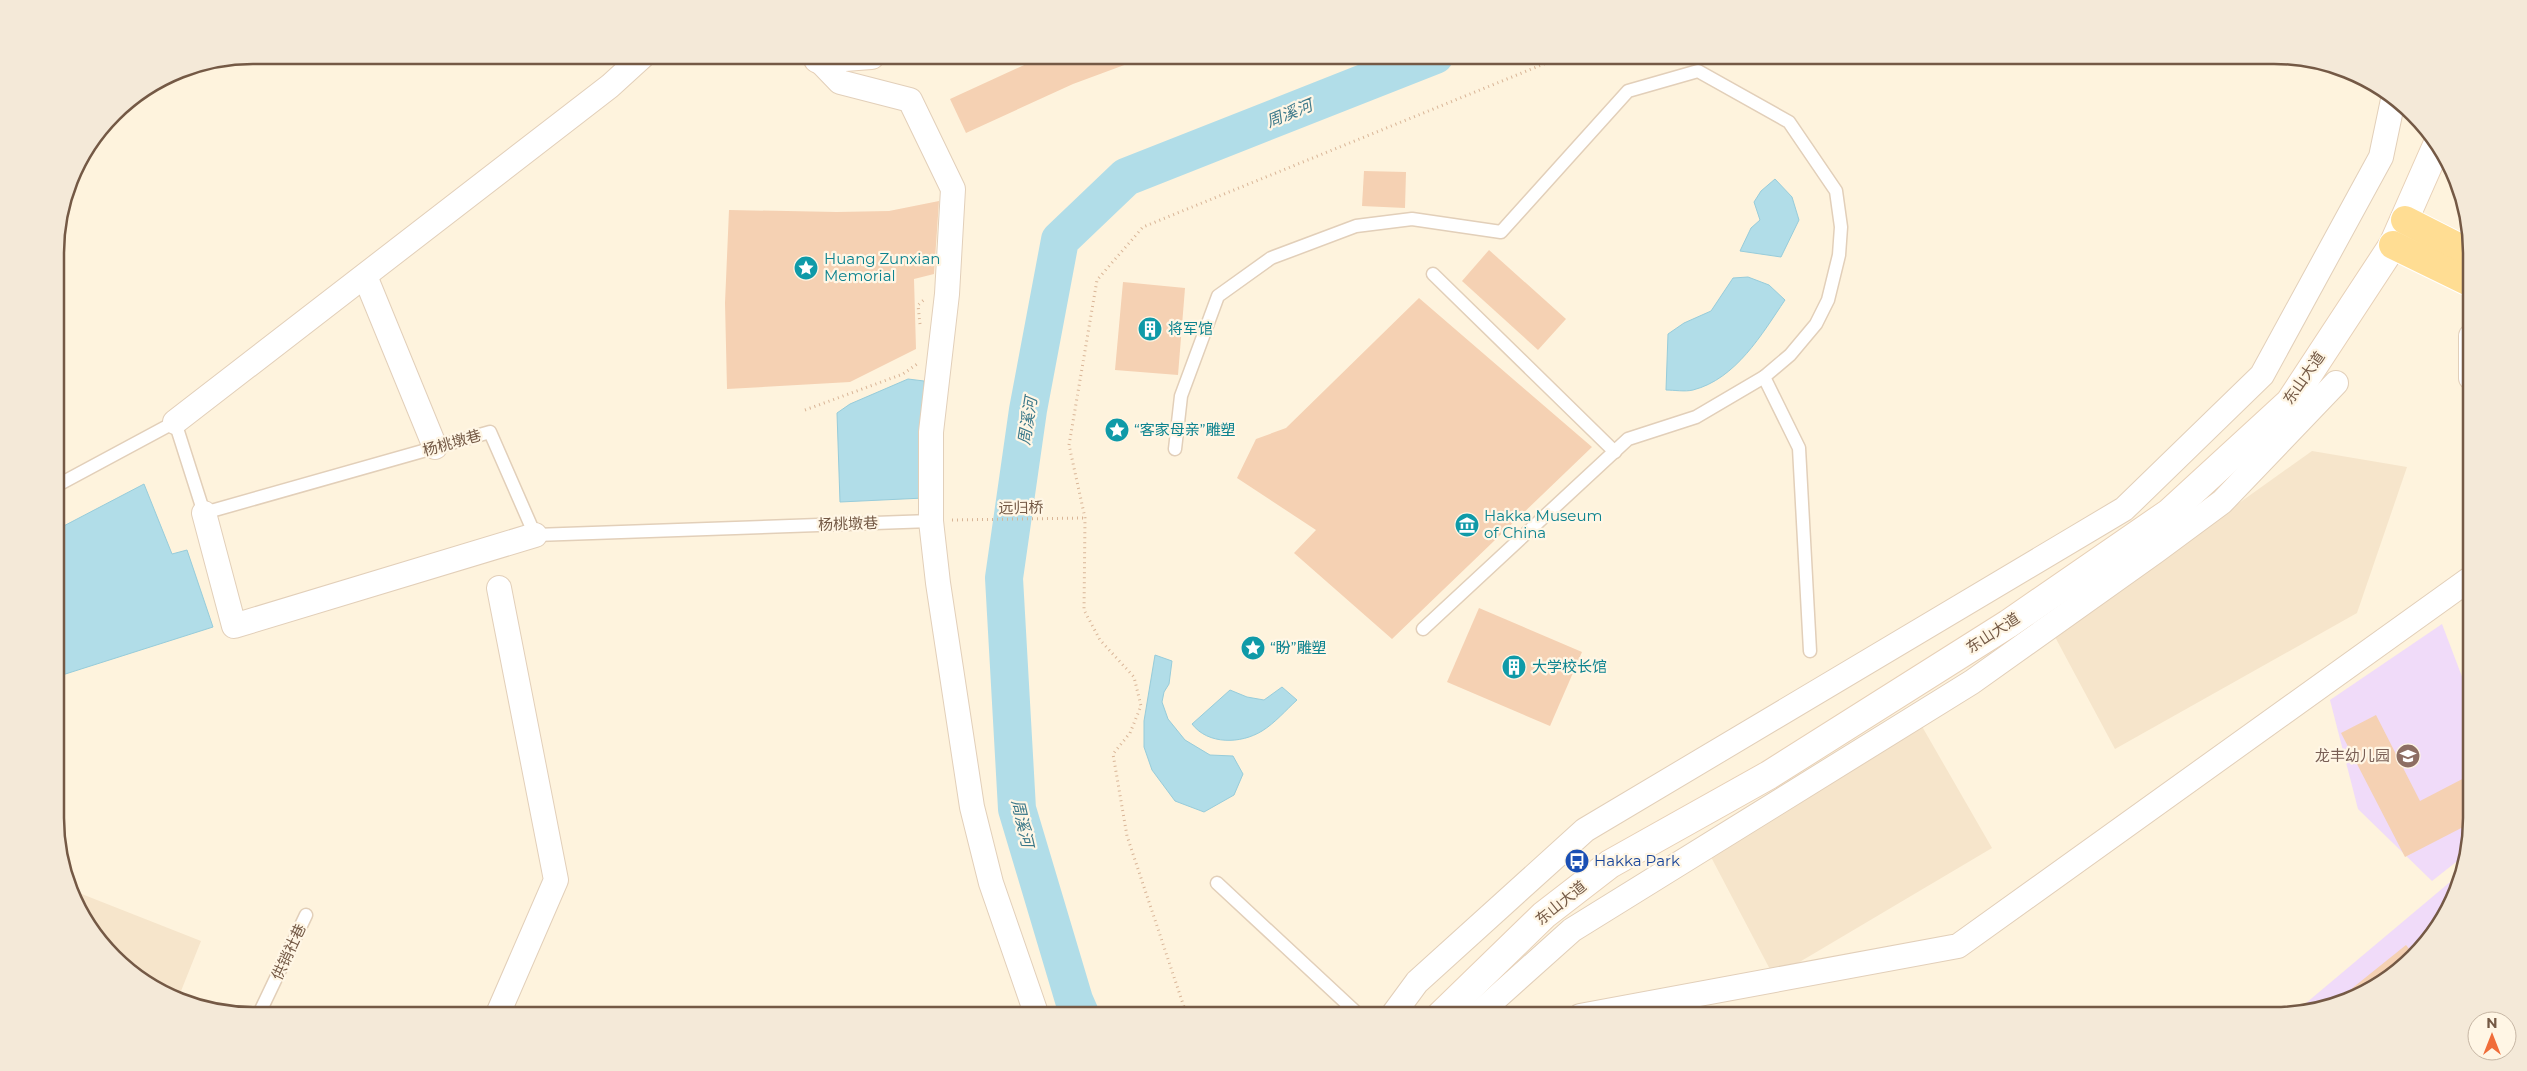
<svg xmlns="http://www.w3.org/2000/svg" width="2527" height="1071" viewBox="0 0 2527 1071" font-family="Montserrat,'Noto Sans SC',sans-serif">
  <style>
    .residential { fill: #f6e5cb }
    .education { fill: #f0dbf9 }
    .water { fill: #b1dde8; stroke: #97ccda }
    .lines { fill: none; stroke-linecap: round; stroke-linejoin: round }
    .river { stroke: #b1dde8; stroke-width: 38 }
    .building { fill: #f5d1b3 }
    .lane-casing { stroke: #e2cfb9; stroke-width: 15 }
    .street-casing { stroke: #e2cfb9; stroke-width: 26 }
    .secondary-casing { stroke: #e7d0b7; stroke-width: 30 }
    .primary-casing { stroke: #fff; stroke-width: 30 }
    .path { stroke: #d9b597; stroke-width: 3; stroke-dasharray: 1 4; stroke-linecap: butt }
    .lane { stroke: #fff; stroke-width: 12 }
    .street { stroke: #fff; stroke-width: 24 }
    .secondary { stroke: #fff; stroke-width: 28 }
    .primary { stroke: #ffdd93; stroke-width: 28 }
    .labels { text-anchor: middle; stroke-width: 4.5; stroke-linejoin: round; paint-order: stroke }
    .culture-label { font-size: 15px; fill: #0d838f; stroke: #fff6e5; text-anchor: start }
    .street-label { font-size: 15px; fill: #745945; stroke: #fff6e5 }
    .education-label { font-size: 15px; fill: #785e54; stroke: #fff6e5; text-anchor: end }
    .transit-label { font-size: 15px; fill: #164399; stroke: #fff6e5; text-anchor: start }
    .water-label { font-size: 16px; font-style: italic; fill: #3d798a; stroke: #fff6e5 }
    .rim { fill: none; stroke: #745945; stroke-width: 2.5 }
  </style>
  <rect width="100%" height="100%" fill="#fef3dd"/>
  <g class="residential">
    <polygon points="2312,451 2407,467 2357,613 2115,749 2054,635"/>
    <polygon points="1916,716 1992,848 1774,977 1701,838"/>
    <polygon points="69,889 201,941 177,1001 132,975 96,939"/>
  </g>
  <g class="education">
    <polygon points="2442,624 2472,703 2472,819 2465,855 2432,881 2358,809 2330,700"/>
    <polygon points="2462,872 2457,894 2431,939 2384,983 2338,1005 2293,1014"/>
  </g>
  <g class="water">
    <polygon points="1775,179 1792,197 1799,220 1781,257 1740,251 1751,228 1760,220 1754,202 1761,191"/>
    <path d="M 1748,277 L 1769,285 L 1785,300 C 1762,334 1736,379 1693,390 C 1685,392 1674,390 1666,390 L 1668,334 L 1684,323 L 1711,311 L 1733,278 Z"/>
    <polygon points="908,379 924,381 924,498 840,502 837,413 850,404"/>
    <polygon points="144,484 172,554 187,550 213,627 56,677 56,530"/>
    <polygon points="1155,655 1172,661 1169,684 1164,692 1162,702 1168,719 1185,740 1210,755 1233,756 1243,774 1234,795 1204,812 1175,801 1152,770 1144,747 1144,721"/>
    <path d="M 1282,687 L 1297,700 C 1286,710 1275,723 1262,731 C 1241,744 1208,745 1192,724 L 1230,690 L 1247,697 L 1264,700 Z"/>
  </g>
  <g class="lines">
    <polyline class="river" points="1081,1016 1074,1000 1017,809 1004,578 1028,410 1060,240 1126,177 1435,55"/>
  </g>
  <g class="building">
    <polygon points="1046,55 1146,57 1073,84 966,133 950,99"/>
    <polygon points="1364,171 1406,172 1405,208 1362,206"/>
    <polygon points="939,201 934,274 914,279 916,349 850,382 727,389 725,303 729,210 837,212 889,211"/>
    <polygon points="1489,250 1566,319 1538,350 1462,281"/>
    <polygon points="1123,282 1185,288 1178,375 1115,370"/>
    <polygon points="1419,298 1592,447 1392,639 1294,553 1316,530 1237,478 1256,439 1286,428"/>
    <polygon points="1479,608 1582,652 1550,726 1447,682"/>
    <polygon points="2376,715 2420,801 2472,774 2471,823 2405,857 2341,733"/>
    <polygon points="2406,945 2414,955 2384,983 2349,1000 2345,994"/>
  </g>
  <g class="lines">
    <defs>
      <g id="lane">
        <polyline points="1433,274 1615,452"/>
        <polyline points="1175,449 1181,396 1218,296 1271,258 1356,226 1412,219 1501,232 1628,91 1698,71 1789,122 1836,191 1841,227 1839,255 1828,300 1816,324 1790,355 1764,377 1799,448 1810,651"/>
        <polyline points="56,486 175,422 204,513 490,432 535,535 931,521"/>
        <polyline points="1423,629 1628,439 1696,417 1764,377"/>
        <polyline points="1217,883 1360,1016"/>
        <polyline points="258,1016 306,915"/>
      </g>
      <g id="street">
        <polyline points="814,55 840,82 910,100 953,189 947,294 931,432 931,521 938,583 972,807 991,883 1037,1016"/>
        <polyline points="365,276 435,447"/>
        <polyline points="2471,336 2471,378"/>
        <polyline points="175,422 610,86 644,55"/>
        <polyline points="204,513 234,626 535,535"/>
        <polyline points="497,1016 556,880 499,588"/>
        <polyline points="1392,1016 1417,982 1585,830 2124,509 2262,375 2381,157 2394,95"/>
        <polyline points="1476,1016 1572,930 1972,682 2156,551 2222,502 2336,383"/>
        <polyline points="1580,1016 1958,946 2471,578"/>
      </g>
      <g id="secondary">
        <polyline points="818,59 871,55"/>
        <polyline points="1440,1016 1544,915 1610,864 1769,775 2008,624 2169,513 2290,402 2393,245 2438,143"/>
      </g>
      <g id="primary">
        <polyline points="2405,220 2470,253"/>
        <polyline points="2393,245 2471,283"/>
      </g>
    </defs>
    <use href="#lane" class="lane-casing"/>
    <use href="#street" class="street-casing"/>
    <use href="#secondary" class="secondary-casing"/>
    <use href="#primary" class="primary-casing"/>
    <g class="path">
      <polyline points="920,324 918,305 925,299"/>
      <polyline points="805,410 903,374 917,364"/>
      <polyline points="952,520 1085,518"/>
      <polyline points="1187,1016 1127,836 1113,754 1130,733 1141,706 1134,677 1100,640 1084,610 1085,518 1069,445 1097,280 1143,227 1566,55"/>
    </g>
    <use href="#lane" class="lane"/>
    <use href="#street" class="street"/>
    <use href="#secondary" class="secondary"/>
    <use href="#primary" class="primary"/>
  </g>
  <defs>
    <symbol id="sight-disc" viewBox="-11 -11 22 22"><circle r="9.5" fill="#0f9aa8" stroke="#fff6e5"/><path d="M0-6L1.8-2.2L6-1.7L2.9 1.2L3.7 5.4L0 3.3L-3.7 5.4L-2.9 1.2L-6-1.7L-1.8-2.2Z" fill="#fff"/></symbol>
    <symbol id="building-disc" viewBox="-11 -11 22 22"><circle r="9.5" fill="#0f9aa8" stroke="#fff6e5"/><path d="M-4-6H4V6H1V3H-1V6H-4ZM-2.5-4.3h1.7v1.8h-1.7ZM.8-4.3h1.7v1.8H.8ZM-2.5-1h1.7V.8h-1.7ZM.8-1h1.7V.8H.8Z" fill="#fff"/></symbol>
    <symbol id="museum-disc" viewBox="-11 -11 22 22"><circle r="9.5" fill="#0f9aa8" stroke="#fff6e5"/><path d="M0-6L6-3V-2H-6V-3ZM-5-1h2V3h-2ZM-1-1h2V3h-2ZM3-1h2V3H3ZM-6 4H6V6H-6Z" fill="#fff"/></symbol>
    <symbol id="school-disc" viewBox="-11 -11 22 22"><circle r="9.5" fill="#8d6e63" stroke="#fff6e5"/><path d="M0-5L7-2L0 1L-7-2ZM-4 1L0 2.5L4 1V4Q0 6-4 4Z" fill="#fff"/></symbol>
    <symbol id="bus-disc" viewBox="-11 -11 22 22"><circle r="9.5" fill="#1a4fb4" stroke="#fff6e5"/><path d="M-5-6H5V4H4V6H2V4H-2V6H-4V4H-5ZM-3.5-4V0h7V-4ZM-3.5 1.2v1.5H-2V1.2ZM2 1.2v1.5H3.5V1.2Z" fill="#fff"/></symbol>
  </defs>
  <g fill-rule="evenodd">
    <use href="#sight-disc" x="792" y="254" width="28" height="28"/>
    <use href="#building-disc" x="1136" y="315" width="28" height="28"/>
    <use href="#sight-disc" x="1103" y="416" width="28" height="28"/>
    <use href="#museum-disc" x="1453" y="511" width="28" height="28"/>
    <use href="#sight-disc" x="1239" y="634" width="28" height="28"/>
    <use href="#building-disc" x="1500" y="653" width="28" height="28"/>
    <use href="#school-disc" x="2394" y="742" width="28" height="28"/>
    <use href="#bus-disc" x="1563" y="847" width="28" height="28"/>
  </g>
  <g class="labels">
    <g class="culture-label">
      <text x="824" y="264">Huang Zunxian<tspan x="824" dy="17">Memorial</tspan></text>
      <text x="1168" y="334">将军馆</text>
      <text x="1134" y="435">“客家母亲”雕塑</text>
      <text x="1484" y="521">Hakka Museum<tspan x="1484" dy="17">of China</tspan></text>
      <text x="1270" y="653">“盼”雕塑</text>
      <text x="1532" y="672">大学校长馆</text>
    </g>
    <g class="street-label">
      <text transform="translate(2304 378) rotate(-55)" y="5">东山大道</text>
      <text transform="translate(452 443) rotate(-16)" y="5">杨桃墩巷</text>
      <text transform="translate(1021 508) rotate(-1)" y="5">远归桥</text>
      <text transform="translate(848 524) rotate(-2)" y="5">杨桃墩巷</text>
      <text transform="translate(1993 633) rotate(-33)" y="5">东山大道</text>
      <text transform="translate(1561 903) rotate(-39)" y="5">东山大道</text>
      <text transform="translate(289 952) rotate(-65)" y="5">供销社巷</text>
    </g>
    <g class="education-label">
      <text x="2390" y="761">龙丰幼儿园</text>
    </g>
    <g class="transit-label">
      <text x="1594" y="866">Hakka Park</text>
    </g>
    <g class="water-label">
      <text transform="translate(1289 113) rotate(-22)" y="6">周溪河</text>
      <text transform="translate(1027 421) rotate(-81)" y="6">周溪河</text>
      <text transform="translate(1023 823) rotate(77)" y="6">周溪河</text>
    </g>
  </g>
  <path d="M0 0H2527V1071H0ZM253 64H2274A189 189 0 0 1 2463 253V818A189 189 0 0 1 2274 1007H253A189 189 0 0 1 64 818V253A189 189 0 0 1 253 64Z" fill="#f4e9d8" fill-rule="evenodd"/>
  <path class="rim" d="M253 64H2274A189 189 0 0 1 2463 253V818A189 189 0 0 1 2274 1007H253A189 189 0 0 1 64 818V253A189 189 0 0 1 253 64Z"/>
  <g transform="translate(2492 1036)"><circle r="24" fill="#fff6e5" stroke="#c7b7a5"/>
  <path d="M0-4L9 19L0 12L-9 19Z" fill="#f06d3a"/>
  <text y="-8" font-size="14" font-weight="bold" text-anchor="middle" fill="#745945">N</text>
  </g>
</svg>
